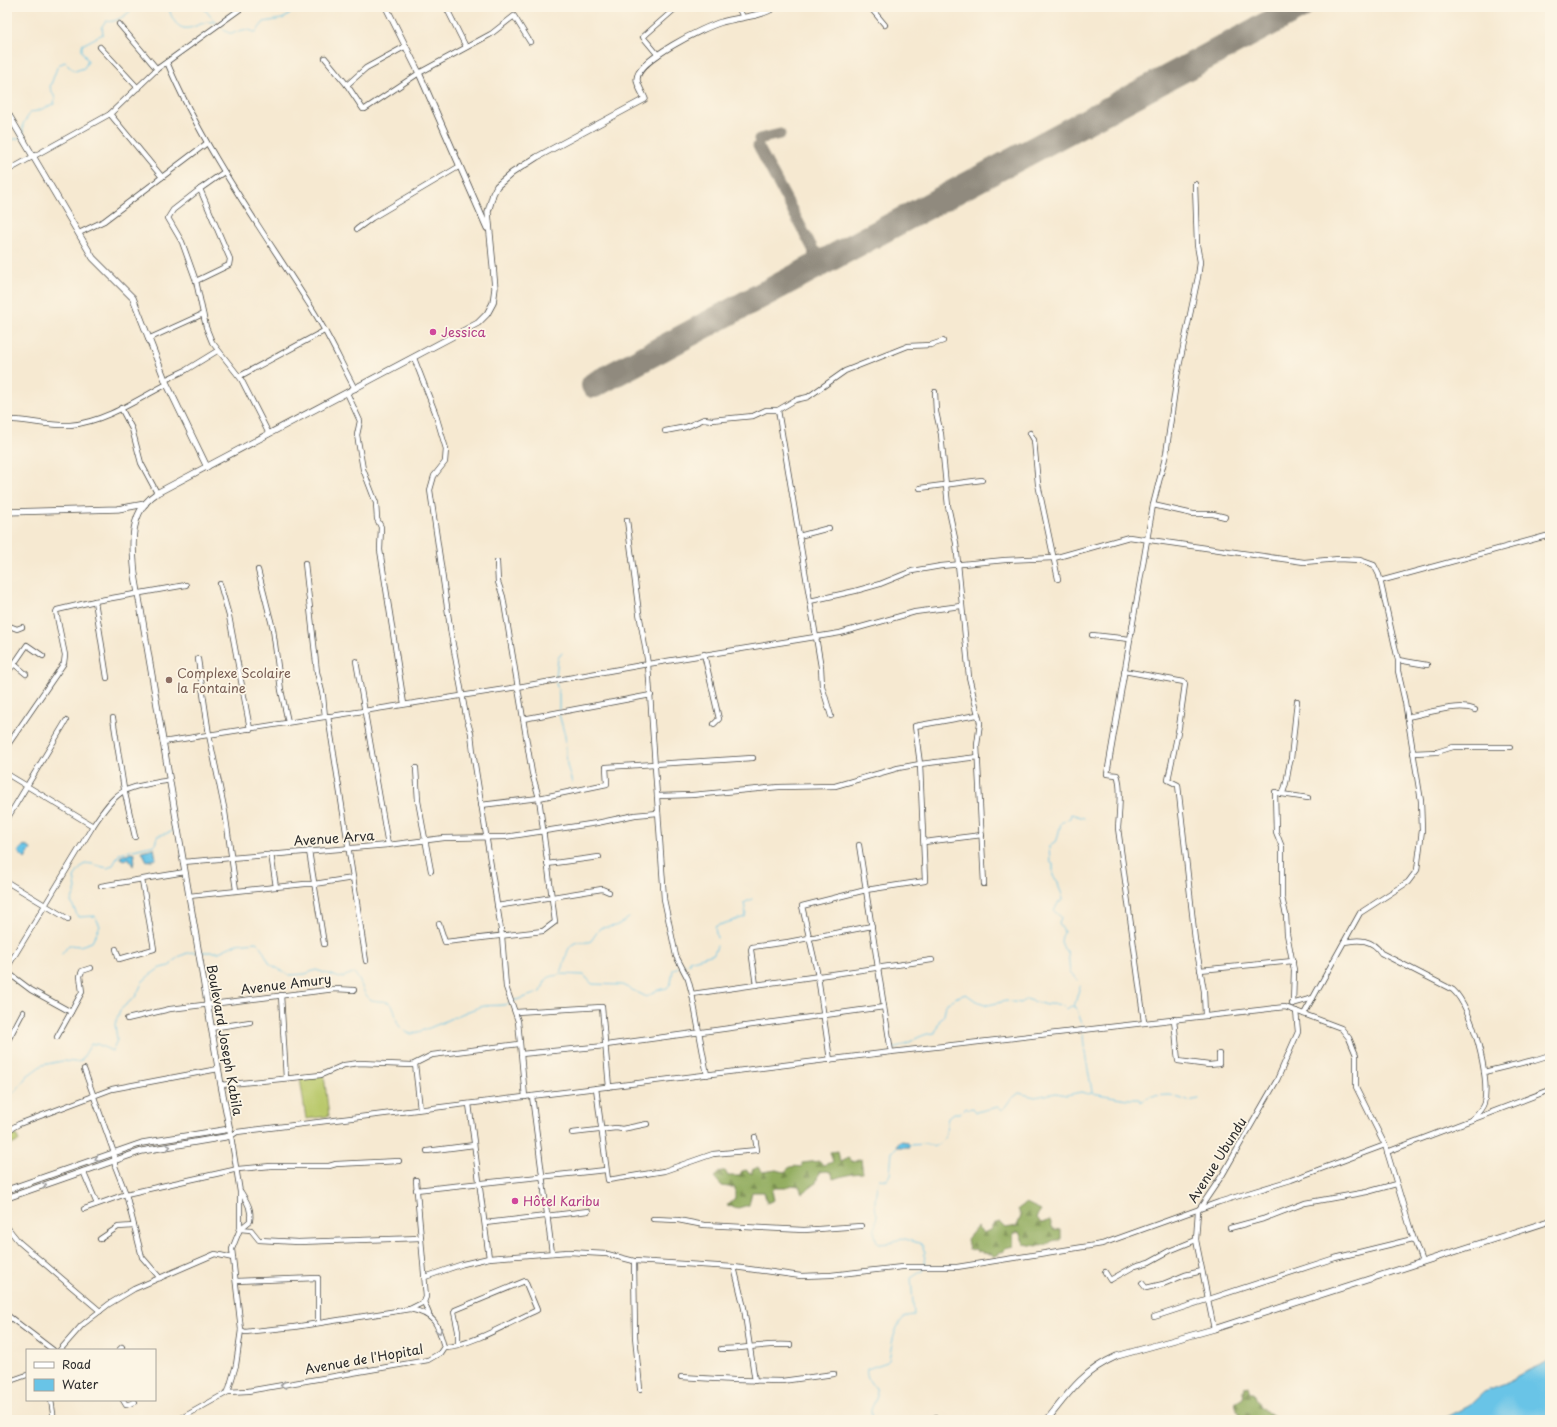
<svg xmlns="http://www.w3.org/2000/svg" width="1557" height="1427" viewBox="0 0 1557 1427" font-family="'Playpen Sans',sans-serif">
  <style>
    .green { fill: #bac96c; stroke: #727a4c }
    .forest { fill: url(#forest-firs); stroke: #5f6c46 }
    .water { fill: #69c4e7; stroke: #4a7889 }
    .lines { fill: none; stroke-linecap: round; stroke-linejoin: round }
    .stream { stroke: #69c4e7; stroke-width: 1 }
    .taxiway { stroke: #908a7e; stroke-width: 11 }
    .runway { stroke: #908a7e; stroke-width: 26 }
    .minor-casing { stroke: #494844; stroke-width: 6 }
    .tertiary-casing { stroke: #494844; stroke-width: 7 }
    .minor { stroke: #fff; stroke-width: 4.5 }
    .tertiary { stroke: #fff; stroke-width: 5.5 }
    .oneway { stroke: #a0a0a0 }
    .hotel-dot { fill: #d1479c; stroke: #fcf5e5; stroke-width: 1.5 }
    .education-dot { fill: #8d6e63; stroke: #fcf5e5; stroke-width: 1.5 }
    .labels { text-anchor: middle; stroke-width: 3.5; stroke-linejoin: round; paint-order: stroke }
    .hotel-label { font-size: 13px; fill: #b23c85; stroke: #fcf5e5; text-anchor: start }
    .education-label { font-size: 13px; fill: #785e54; stroke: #fcf5e5; text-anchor: start }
    .street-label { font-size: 13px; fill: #2b2b2b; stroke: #fcf5e5 }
  </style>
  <defs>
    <pattern id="forest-firs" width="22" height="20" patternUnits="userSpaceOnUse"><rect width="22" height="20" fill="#93ad60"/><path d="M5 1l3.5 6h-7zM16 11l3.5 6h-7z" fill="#788d4f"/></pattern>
  </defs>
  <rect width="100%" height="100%" fill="#fcf5e5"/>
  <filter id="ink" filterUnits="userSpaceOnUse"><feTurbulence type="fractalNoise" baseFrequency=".025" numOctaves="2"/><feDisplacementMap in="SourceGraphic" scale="8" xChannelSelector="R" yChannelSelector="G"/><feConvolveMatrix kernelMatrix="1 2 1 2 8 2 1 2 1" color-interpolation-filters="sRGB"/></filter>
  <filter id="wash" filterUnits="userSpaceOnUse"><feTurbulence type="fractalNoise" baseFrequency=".012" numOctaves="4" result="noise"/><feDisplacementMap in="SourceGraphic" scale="16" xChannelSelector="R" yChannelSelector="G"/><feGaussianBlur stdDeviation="0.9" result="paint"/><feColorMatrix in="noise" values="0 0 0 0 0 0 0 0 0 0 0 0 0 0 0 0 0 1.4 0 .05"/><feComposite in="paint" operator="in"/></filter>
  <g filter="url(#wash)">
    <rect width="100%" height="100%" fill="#f6e9d1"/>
    <g class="green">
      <polygon points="324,1075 329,1116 306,1119 300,1078"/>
      <polygon points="16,1134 19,1141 7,1147 7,1139"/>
    </g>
    <g class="forest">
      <path d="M 838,1151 L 840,1162 L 848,1158 L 853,1162 L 861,1159 L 863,1173 L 851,1174 L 833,1179 L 832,1173 L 827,1171 L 819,1172 L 816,1183 L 802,1193 L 799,1186 L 791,1185 L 786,1188 L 775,1188 L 772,1191 L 774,1200 L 767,1203 L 764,1192 L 752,1192 L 749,1205 L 738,1208 L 727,1205 L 735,1198 L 735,1188 L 722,1186 L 714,1177 L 721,1171 L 725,1171 L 728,1176 L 739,1176 L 742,1171 L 746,1170 L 752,1174 L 752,1170 L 758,1167 L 762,1172 L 776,1170 L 785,1172 C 790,1165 794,1166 802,1167 L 802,1163 L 820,1161 L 823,1165 L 833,1162 L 830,1152 Z"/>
      <path d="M 1026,1203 L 1041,1210 L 1036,1217 L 1042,1223 L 1050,1220 L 1053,1229 L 1061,1230 L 1061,1240 C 1050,1240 1053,1242 1045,1245 C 1039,1247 1030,1245 1024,1244 L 1019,1232 L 1013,1234 L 1013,1246 L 1005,1248 L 1004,1251 L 994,1257 L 992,1254 L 983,1253 L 980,1251 L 977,1252 L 976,1249 L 969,1250 L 967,1239 L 977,1227 L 983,1233 L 990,1230 L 993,1224 L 1000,1222 L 1006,1228 L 1017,1226 L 1021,1216 L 1018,1209 Z"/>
      <polygon points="1248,1386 1250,1393 1254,1393 1260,1407 1274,1416 1274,1420 1244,1420 1239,1415 1235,1403 1243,1398 1245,1387"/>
    </g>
    <g class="water">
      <polygon points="24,845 31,849 25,859 18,852"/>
      <polygon points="154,848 156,859 147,861 142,851"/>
      <polygon points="130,853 135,854 133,866 129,858 124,860 120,858 122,855 127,855"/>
      <polygon points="902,1141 907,1142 909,1144 909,1147 896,1147 898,1142"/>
      <polygon points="1550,1361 1550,1420 1441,1420 1469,1406 1484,1392 1503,1385 1517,1376"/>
    </g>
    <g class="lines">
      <g class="stream">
        <path d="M 170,7 C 169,13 172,17 175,22 C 187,37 198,20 214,22"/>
        <polyline points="203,7 216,23"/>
        <polyline points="326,7 329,10 333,7"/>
        <path d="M 221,27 C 232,40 237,28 249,30 C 252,31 253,32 256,32 L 264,22 L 282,19 L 288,16 L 294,9 L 308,7"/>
        <path d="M 23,135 L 23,124 L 31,112 L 37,111 L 54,104 L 55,98 L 50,87 L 58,65 L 65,62 L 75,71 L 84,68 L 88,61 L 82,51 L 82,45 L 103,34 L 102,26 L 106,21 C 114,24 129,14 134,7"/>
        <polyline points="7,141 19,138"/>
        <polyline points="556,677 558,658 562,653"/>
        <polyline points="556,683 559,694 559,711"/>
        <polyline points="559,714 565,736 567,765 572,783"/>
        <polyline points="717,938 715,928 716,926 745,917 746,913 744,903 752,899"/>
        <path d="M 202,952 L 219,952 L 236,944 L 256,942 L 260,945 L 270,964 L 289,975 L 305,974 L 316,970 L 340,978 L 353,973 C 362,979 361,992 370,999 C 376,1003 385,999 391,1004 C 399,1013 391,1027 411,1034 C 435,1028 457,1014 480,1007 C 490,1004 502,1007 511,1003"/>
        <path d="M 62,954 L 69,945 L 80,946 L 92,942 L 100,926 L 95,916 L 78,917 L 71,902 L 76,889 L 74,877 C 88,857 86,864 108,868 L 113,865 L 120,853 L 155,845 L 157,836 L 171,832 L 173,828 L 171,815"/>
        <polyline points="684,965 689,964 689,961 714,954 717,946"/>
        <polyline points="560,974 584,975 592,984 622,985 647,997 657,990 667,988 671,983 673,970 678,967"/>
        <path d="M 1077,980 L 1070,973 L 1068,952 L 1064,949 L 1061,942 C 1062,929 1068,937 1059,924 L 1061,917 L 1054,911 L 1058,903 L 1063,900 C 1063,893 1058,889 1058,882 L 1053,876 L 1053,864 L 1050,862 L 1049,846 L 1057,840 L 1061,823 L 1070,818 L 1071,814 L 1084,818"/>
        <path d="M 513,1001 L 541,992 C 546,980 544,977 559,975 C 566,967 565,948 573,944 C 579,940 585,944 591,941 L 600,928 L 616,926 L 629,918"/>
        <polyline points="1074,1007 1080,986"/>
        <path d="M 1083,1034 C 1084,1054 1089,1072 1092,1092"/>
        <path d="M 893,1049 C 908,1046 919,1033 935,1033 L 940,1019 L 944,1015 L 946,1004 L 957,997 L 966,994 L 976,1001 L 988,1005 L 1006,1001 L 1021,1003 L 1026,999 L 1046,1005 L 1052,1003 L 1064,1006 L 1067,1009 L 1071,1006 L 1076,1007 L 1083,1027"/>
        <path d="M 7,1095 L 15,1092 L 27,1076 L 42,1065 L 62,1061 L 76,1062 L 81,1061 L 91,1044 L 97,1044 L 112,1051 L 117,1040 L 115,1024 L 120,1010 L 136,996 L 143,981 L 150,975 L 160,968 L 170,966 C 175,957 186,952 196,952"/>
        <path d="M 909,1145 L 926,1144 L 935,1146 C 949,1139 945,1131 948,1118 L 954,1113 L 960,1113 L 966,1107 L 969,1109 L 973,1108 L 976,1112 L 998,1107 L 1003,1110 L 1010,1100 L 1019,1093 L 1035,1097 L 1056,1093 L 1066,1095 L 1081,1092 L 1088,1094 L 1092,1093 L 1127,1099 L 1139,1099 L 1141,1102 L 1150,1096 L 1170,1095 L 1188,1101 L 1199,1099"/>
        <path d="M 897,1148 L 892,1152 L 890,1174 L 887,1180 L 879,1179 C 876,1187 873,1207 877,1214 C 876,1227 872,1230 878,1244 L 890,1243 L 902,1238 L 922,1244 L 925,1253 L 924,1265"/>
        <path d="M 872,1420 L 871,1410 L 877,1395 L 876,1388 C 871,1385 865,1375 867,1369 L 887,1362 L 889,1360 C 891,1349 894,1324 905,1317 C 907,1316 912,1315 914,1315 L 911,1278 L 922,1271 L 923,1268"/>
      </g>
      <g class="taxiway">
        <polyline points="759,139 780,134"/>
        <polyline points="758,146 814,251 825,257 835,256"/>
        <polyline points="807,271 812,264 814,251"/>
      </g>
      <polyline class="runway" points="594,385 1300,7"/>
    </g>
  </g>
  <g filter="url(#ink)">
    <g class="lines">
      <defs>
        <g id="minor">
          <polyline points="446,7 466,47"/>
          <polyline points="738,7 743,17"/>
          <polyline points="870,7 885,25"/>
          <polyline points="119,24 157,69"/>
          <polyline points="100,47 138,88"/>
          <polyline points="658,55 643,37 677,7"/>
          <polyline points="325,58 347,85 366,68 406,46"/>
          <path d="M 167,62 C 203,148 259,225 309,304 C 327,331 340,361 355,389"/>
          <polyline points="347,85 363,109 365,109 419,73 491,34 514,16 530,42"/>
          <polyline points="110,114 157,69 243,7"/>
          <polyline points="7,171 110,114 162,177"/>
          <polyline points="224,172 200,189 230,259 229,265 196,281 206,327 212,342 241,379 269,434"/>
          <polyline points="357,229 372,218 460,166"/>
          <polyline points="79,233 104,221 207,143"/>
          <polyline points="196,281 182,242 168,218 173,210 200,189"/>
          <polyline points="148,339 203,314"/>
          <polyline points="414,358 435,412 446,449 445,462 434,476 430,490 451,634 466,716 471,733 473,752 502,936 506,987 518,1021 525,1097"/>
          <polyline points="240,376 324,331"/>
          <polyline points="165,380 186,370 217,351"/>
          <polyline points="935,392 936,412 941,434 948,506 956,543 969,677 980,723 977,745 984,884"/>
          <polyline points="347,393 360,421 357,435 363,469 376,503 377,519 381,527 380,550 404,704"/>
          <polyline points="121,408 132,429 141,463 157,493"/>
          <polyline points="778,410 821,667 822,686 831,716"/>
          <path d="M 14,420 C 32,421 52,426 70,425 C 104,422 137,400 167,384"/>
          <polyline points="665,431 686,427 704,419 712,420 753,416 766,410 778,410 795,400 808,397 845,371 908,346 931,345 943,341"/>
          <polyline points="1030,433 1034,440 1038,484 1058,579"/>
          <polyline points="920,488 982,480"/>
          <polyline points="1153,505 1193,514 1213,514 1225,517"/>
          <polyline points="799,536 829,528"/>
          <polyline points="305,563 317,672 323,696 325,717"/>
          <polyline points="258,570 273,629 281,690 288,722"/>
          <polyline points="1380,581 1550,535"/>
          <polyline points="220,584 229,616 250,729"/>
          <polyline points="95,601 107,678"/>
          <polyline points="810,601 855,591 880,584 912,571 941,566 1005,560 1054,558 1129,537 1304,562 1339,559 1360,560 1374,565 1379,575 1398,660 1398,671 1405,702 1421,801 1422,830 1417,870 1408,882 1360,913 1304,1014"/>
          <polyline points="7,625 17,629 22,627"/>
          <polyline points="1092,635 1130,639"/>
          <polyline points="704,654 719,719 714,724"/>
          <polyline points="7,659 14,664 27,645 43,656"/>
          <polyline points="198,659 209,735 225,812 236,890"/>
          <polyline points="1398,660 1427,665"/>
          <polyline points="356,661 388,845"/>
          <polyline points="1124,671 1184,682 1185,684 1179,727 1168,780 1178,785 1195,940 1204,991 1205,1015"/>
          <polyline points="7,673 14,664 26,674"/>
          <polyline points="977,715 915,726 920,764 978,757"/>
          <polyline points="328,716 366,961"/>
          <path d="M 1407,717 C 1425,714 1459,702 1475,710"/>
          <polyline points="113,718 124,789 135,837"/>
          <polyline points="523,719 651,695"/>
          <polyline points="163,742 518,687 648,664 639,613 627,520"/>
          <polyline points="7,746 64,663 65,655 56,612 57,610 95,601 186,585"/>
          <polyline points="1413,753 1437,752 1453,747 1510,747"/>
          <polyline points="416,768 418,801 431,871"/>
          <path d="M 7,774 L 93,826 C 120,785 123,789 170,780"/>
          <polyline points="1282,794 1308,798"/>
          <polyline points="657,796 692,795 779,787 835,786 898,768 920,764 925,881 866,890 859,845"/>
          <polyline points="481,805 539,798 607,784 606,767 753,758"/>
          <polyline points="7,819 66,721"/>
          <polyline points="924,842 982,835"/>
          <polyline points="309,851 324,944"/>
          <polyline points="271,854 276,887"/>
          <polyline points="183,862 388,845 444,838 505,837 597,823 635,815 658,813"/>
          <polyline points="547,864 599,857"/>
          <polyline points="7,882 68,919"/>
          <polyline points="101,886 185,872"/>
          <polyline points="189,896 305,884 314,884 353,878"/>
          <polyline points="497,906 602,889 609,892"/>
          <polyline points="439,924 445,942 543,931 555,922 539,798 532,773 503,597 498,582 497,562"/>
          <path d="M 1344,942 C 1359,939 1372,939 1381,953 L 1453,990 C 1472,1007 1491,1079 1484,1103 C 1482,1110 1476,1115 1471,1120"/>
          <polyline points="116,949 119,959 154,949 142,880"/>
          <polyline points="7,968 93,826"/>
          <polyline points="1200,970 1293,961"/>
          <polyline points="7,972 31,990 71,1012 82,992 80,976 82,971 91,968"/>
          <polyline points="756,985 751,950 752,947 788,942 872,926"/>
          <polyline points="692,994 932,960"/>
          <polyline points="281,995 286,1078"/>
          <polyline points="1292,1004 1313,998"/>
          <path d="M 1293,1004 L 1294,970 L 1287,934 L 1286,915 L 1282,898 L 1282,847 L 1276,832 L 1275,792 L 1282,794 C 1288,784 1287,770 1291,759 L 1297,701"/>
          <polyline points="516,1012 602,1007 609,1087"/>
          <polyline points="127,1019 170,1009 335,989 354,990"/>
          <polyline points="1174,1019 1178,1061 1209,1065 1219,1064 1219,1054"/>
          <path d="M 1144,1022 L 1118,828 C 1119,816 1122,784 1117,775 L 1107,774 L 1153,505 L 1166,454 L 1177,376 L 1198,277 L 1200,262 L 1197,245 L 1195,184"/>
          <polyline points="211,1028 250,1022"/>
          <polyline points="57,1037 71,1012"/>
          <polyline points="7,1042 23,1012"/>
          <polyline points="606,1045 884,1007"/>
          <polyline points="521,1054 605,1046"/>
          <polyline points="830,1060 818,976 802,906 866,890 891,1052"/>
          <polyline points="415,1064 420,1109"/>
          <polyline points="84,1069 114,1153 115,1166 126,1194 142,1257 160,1278"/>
          <polyline points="1484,1072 1534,1060 1550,1055"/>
          <polyline points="707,1075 692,994 688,979 676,956 664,899 648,664 840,633 915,612 961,606"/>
          <polyline points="221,1085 321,1075 344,1065 359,1063 412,1065 432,1055 519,1044"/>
          <polyline points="596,1088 608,1180 664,1171 713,1154 757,1150 755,1137"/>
          <polyline points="532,1096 552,1253"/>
          <polyline points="469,1104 489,1258"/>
          <polyline points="7,1131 19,1124 112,1089 218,1069"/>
          <polyline points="572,1133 616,1128 622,1129 647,1124"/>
          <polyline points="427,1151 474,1145"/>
          <polyline points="1387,1152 1550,1090"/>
          <polyline points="83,1171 97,1204"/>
          <polyline points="416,1190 606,1170"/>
          <polyline points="84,1209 126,1194 238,1169 271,1166 329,1166 336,1164 399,1161"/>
          <polyline points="653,1219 678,1220 704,1225 804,1230 861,1226"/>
          <polyline points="485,1223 588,1211"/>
          <polyline points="7,1227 19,1242 100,1311"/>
          <polyline points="1230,1228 1263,1219 1305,1203 1367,1192 1396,1184"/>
          <polyline points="240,1229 251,1230 259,1240 298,1242 421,1238"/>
          <path d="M 240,1229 L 250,1221 C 252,1209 247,1202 241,1192"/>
          <polyline points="100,1239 118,1227 134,1226"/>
          <polyline points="634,1261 635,1336 640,1389"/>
          <polyline points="734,1267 744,1308 755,1381"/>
          <polyline points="1105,1272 1110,1280 1135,1266 1149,1262 1169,1251 1196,1240"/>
          <polyline points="425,1277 463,1264 489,1258 568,1252 607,1254 634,1261 734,1267 801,1276 831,1275 902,1267 957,1267 1102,1244 1219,1202 1291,1180 1385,1145"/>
          <polyline points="236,1281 318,1278 318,1323"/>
          <polyline points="1142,1283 1146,1288 1163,1284 1185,1275 1202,1271"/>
          <polyline points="424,1302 429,1314"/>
          <polyline points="7,1315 53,1350"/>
          <polyline points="1154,1317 1335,1258 1413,1239"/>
          <polyline points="1214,1329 1196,1240 1198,1211 1223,1174 1277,1080 1298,1032 1296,1011"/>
          <polyline points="241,1330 245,1332 294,1327 410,1309 424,1302 426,1297 416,1180"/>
          <path d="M 444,1347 C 466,1348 515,1320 537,1310 L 525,1281 L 455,1310 L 454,1312 L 458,1331 L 458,1345"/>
          <path d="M 721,1349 C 745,1349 767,1343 790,1345"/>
          <polyline points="60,1350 82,1325 109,1304 134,1289 215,1254 233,1258"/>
          <polyline points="119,1350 122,1347"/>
          <polyline points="681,1377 735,1380 782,1381 834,1374"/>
          <polyline points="7,1382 27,1375"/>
          <path d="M 228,1392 L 248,1391 L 428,1360 L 440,1353 L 444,1347 C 438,1324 435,1314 410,1309"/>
          <polyline points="51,1400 54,1420"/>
          <polyline points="123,1400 126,1405 135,1402"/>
          <polyline points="936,1417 937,1420"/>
          <polyline points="74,1420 75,1420"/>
          <polyline points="178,1420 228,1392 236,1365 241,1330 232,1249 240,1229 240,1192 231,1136 237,1132 891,1052 1285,1007 1341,1028 1349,1038 1356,1055 1356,1087 1385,1145 1411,1231 1422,1262"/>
        </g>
        <g id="tertiary">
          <polyline points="386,7 419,73 487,228"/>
          <polyline points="7,112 93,258 133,298 165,380 207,467"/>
          <polyline points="7,512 118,509 145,504"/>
          <polyline points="7,1190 142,1143 230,1129"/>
          <path d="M 7,1198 L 142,1151 L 231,1136 L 221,1085 L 135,575 C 132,545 128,512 157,493 L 478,323 L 487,314 L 493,303 L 495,288 L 488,212 L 493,194 L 497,186 L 512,173 L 537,157 L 645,99 C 643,94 637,85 637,79 C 637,60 704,27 722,22 C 738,17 761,17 775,7"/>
          <path d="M 1047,1420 C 1069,1392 1083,1371 1117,1356 L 1214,1329 L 1550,1221"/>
        </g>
      </defs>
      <use href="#minor" class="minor-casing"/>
      <use href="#tertiary" class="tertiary-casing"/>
      <use href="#minor" class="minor"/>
      <use href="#tertiary" class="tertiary"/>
    </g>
    <defs><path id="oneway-chevron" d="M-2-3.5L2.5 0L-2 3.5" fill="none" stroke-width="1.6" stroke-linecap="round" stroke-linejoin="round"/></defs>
    <g class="oneway">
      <use href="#oneway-chevron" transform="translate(168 1147) rotate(-10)"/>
      <use href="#oneway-chevron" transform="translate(97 1159) rotate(161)"/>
      <use href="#oneway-chevron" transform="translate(44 1185) rotate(-19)"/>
      <use href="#oneway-chevron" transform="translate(439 1331) rotate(69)"/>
      <use href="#oneway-chevron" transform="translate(283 1385) rotate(170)"/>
    </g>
  </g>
  <g class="hotel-dot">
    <circle cx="433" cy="332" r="4"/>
    <circle cx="515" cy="1201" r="4"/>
  </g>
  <circle class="education-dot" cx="169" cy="680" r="4"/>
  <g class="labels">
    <g class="hotel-label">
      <text x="441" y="337">Jessica</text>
      <text x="523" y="1206">Hôtel Karibu</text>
    </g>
    <g class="education-label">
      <text x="177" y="678">Complexe Scolaire<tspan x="177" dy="15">la Fontaine</tspan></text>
    </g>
    <g class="street-label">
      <text transform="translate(334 838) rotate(-4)" y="5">Avenue Arva</text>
      <text transform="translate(286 984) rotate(-7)" y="5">Avenue Amury</text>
      <text transform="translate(225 1040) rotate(80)" y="5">Boulevard Joseph Kabila</text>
      <text transform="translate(1217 1160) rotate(-58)" y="5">Avenue Ubundu</text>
      <text transform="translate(364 1359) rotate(-10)" y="5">Avenue de l'Hopital</text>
    </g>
  </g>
  <rect width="1557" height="1427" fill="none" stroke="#fcf5e5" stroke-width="24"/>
  <rect x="26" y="1349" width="130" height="52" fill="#fcf5e5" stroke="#a8a49b"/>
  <rect x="34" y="1362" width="20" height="6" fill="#ffffff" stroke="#a8a49b"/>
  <text x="62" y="1369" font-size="12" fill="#2b2b2b">Road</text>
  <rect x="34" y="1379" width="20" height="12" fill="#69c4e7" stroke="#a8a49b"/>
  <text x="62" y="1389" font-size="12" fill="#2b2b2b">Water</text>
</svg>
